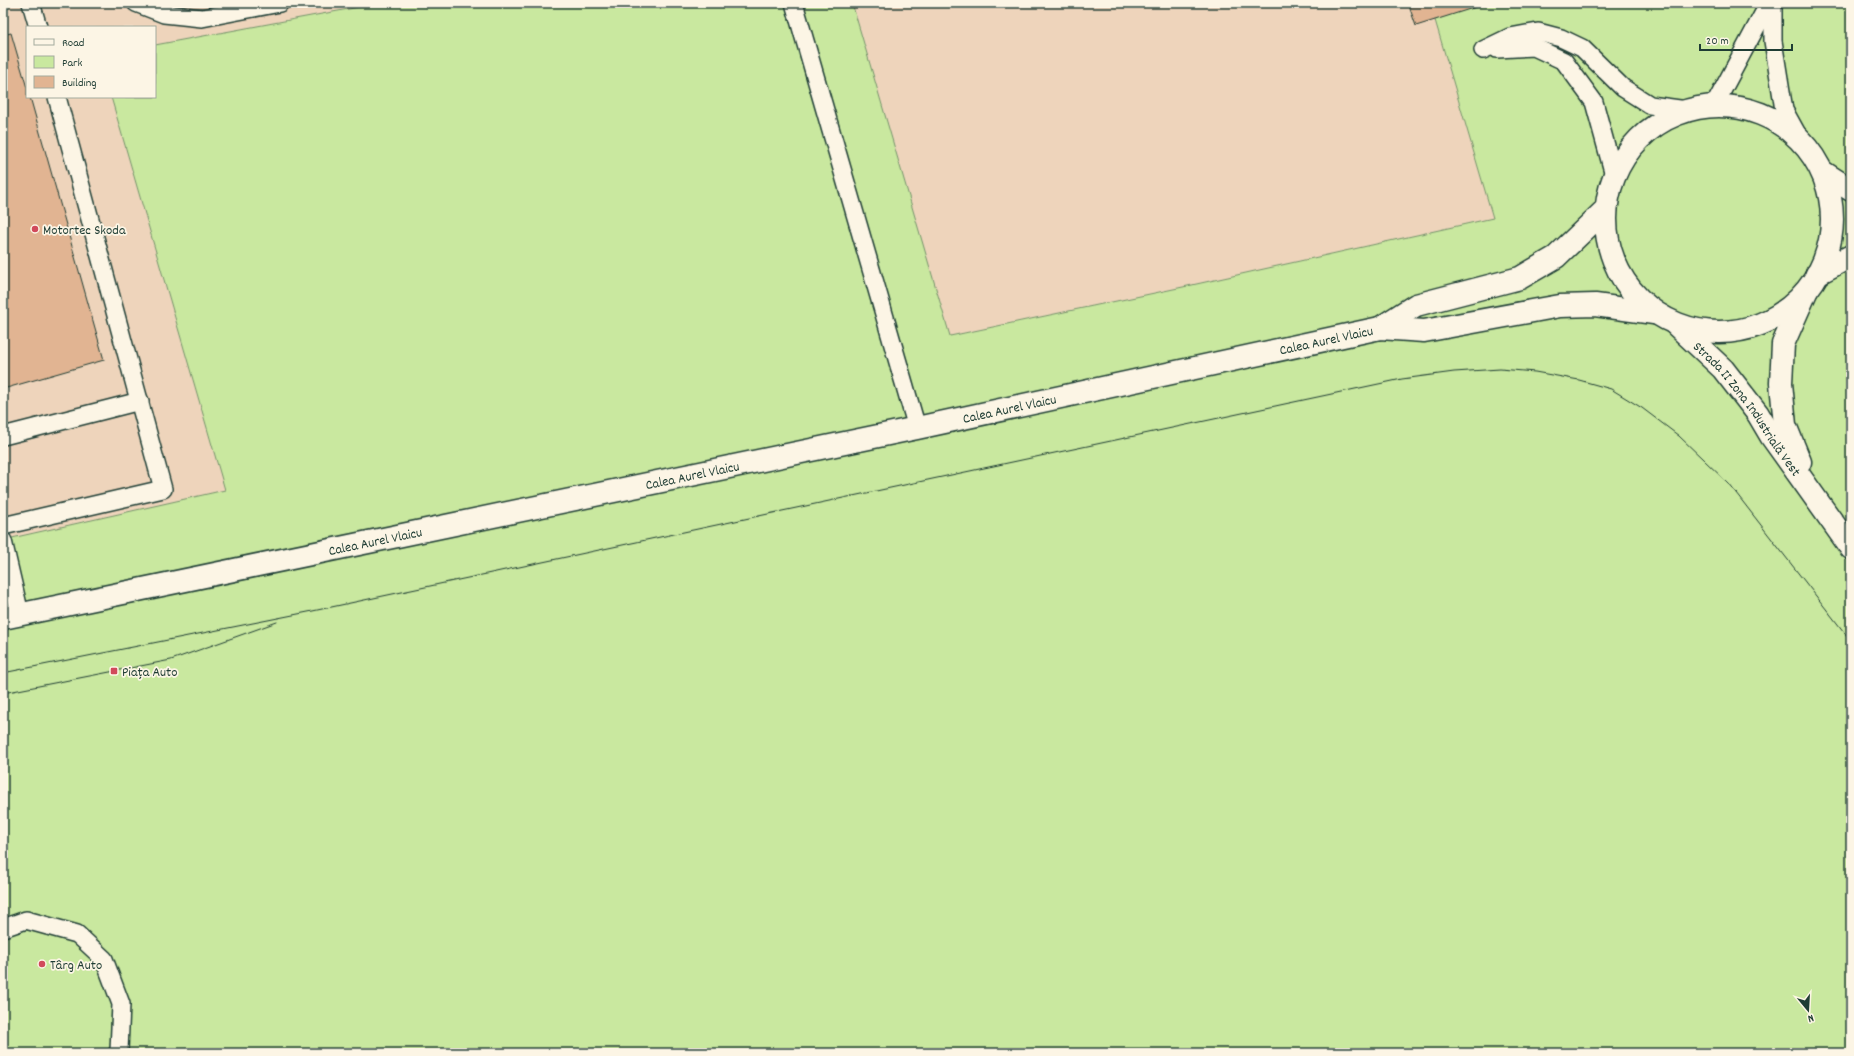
<svg xmlns="http://www.w3.org/2000/svg" width="1854" height="1056" viewBox="0 0 1854 1056" font-family="Dekko,sans-serif">
  <style>
    .built { fill: #eed4bb }
    .green { fill: #c9e89f; stroke: #74926a }
    .building { fill: #e1b492; stroke: #1f3d34 }
    .lines { fill: none; stroke-linecap: round; stroke-linejoin: round }
    .lane-casing { stroke: #1f3d34; stroke-width: 20 }
    .secondary-casing { stroke: #1f3d34; stroke-width: 25 }
    .primary-casing { stroke: #1f3d34; stroke-width: 25 }
    .lane { stroke: #fcf5e5; stroke-width: 17 }
    .secondary { stroke: #fcf5e5; stroke-width: 22 }
    .primary { stroke: #fcf5e5; stroke-width: 22 }
    .tram { stroke: #1f3d34; stroke-width: 1 }
    .poi-dot { fill: #d1495b; stroke: #fcf5e5; stroke-width: 1.5 }
    .labels { text-anchor: middle; stroke-width: 3.5; stroke-linejoin: round; paint-order: stroke }
    .poi-label { font-size: 14px; fill: #1f3d34; stroke: #fcf5e5; text-anchor: start }
    .street-label { font-size: 14px; fill: #1f3d34; stroke: #fcf5e5 }
  </style>
  <rect width="100%" height="100%" fill="#f4e2cc"/>
  <filter id="ink" filterUnits="userSpaceOnUse"><feTurbulence type="fractalNoise" baseFrequency=".025" numOctaves="2"/><feDisplacementMap in="SourceGraphic" scale="8" xChannelSelector="R" yChannelSelector="G"/><feConvolveMatrix kernelMatrix="1 2 1 2 8 2 1 2 1" color-interpolation-filters="sRGB"/></filter>
  <g filter="url(#ink)">
    <g class="built">
      <polygon points="3,3 381,3 155,45 155,27 27,27 27,97 111,97 225,490 3,540"/>
      <polygon points="852,3 1430,3 1493,218 1183,287 949,336"/>
    </g>
    <polygon class="green" points="381,3 852,3 950,336 1183,287 1493,218 1430,3 1851,3 1851,1053 3,1053 3,540 225,490 111,97 155,97 155,45"/>
    <g class="building">
      <polygon points="1408,3 1489,3 1416,26"/>
      <polygon points="11,33 27,88 27,97 30,97 104,360 3,389 3,35"/>
    </g>
    <g class="lines">
      <defs>
        <g id="lane">
          <polyline points="31,3 38,27"/>
          <polyline points="136,3 164,14 202,18 280,3"/>
          <polyline points="794,3 917,428"/>
          <polyline points="1773,3 1773,41 1784,110 1800,139"/>
          <polyline points="1497,49 1534,47 1564,61 1594,102 1614,175"/>
          <polyline points="1483,50 1510,37 1538,32 1561,38 1582,48 1623,88 1650,105 1687,110"/>
          <polyline points="1714,106 1769,3"/>
          <polyline points="3,436 140,401"/>
          <polyline points="3,526 163,489 57,97"/>
          <polyline points="3,541 20,614"/>
          <polyline points="3,928 26,920 77,934 104,959 121,1004 119,1051 117,1053"/>
        </g>
        <g id="secondary">
          <path id="s1" d="M 1675,324 L 1723,369 L 1758,414 L 1771,436 L 1851,548"/>
          <polyline points="1800,462 1785,425 1781,383 1783,344 1806,292"/>
        </g>
        <g id="primary">
          <circle cx="1719" cy="219" r="113"/>
          <polyline points="1823,172 1851,190"/>
          <polyline points="1817,274 1851,256"/>
          <polyline points="1380,328 1416,305 1520,278 1556,257 1606,209"/>
          <path id="s2" d="M 3,618 L 917,428 L 1380,328 L 1424,331 L 1560,306 L 1595,305 L 1654,313"/>
        </g>
      </defs>
      <use href="#lane" class="lane-casing"/>
      <use href="#secondary" class="secondary-casing"/>
      <use href="#primary" class="primary-casing"/>
      <use href="#lane" class="lane"/>
      <use href="#secondary" class="secondary"/>
      <use href="#primary" class="primary"/>
      <g class="tram">
        <polyline points="3,673 308,612 1402,379 1454,372 1500,369 1535,372 1579,380 1611,389 1642,408 1679,436 1729,484 1851,641"/>
        <polyline points="3,693 171,660 277,622"/>
      </g>
    </g>
  </g>
  <g class="poi-dot">
    <circle cx="35" cy="229" r="4"/>
    <rect x="110" y="667" width="8" height="8" rx="2"/>
    <circle cx="42" cy="964" r="4"/>
  </g>
  <g class="labels">
    <g class="poi-label">
      <text x="43" y="234">Motortec Skoda</text>
      <text x="122" y="676">Piața Auto</text>
      <text x="50" y="969">Târg Auto</text>
    </g>
    <g class="street-label">
      <text dy="5" stroke="none"><textPath href="#s2" startOffset="1352">Calea Aurel Vlaicu</textPath></text>
      <text dy="5" stroke="none"><textPath href="#s2" startOffset="1028">Calea Aurel Vlaicu</textPath></text>
      <text dy="5" stroke="none"><textPath href="#s1" startOffset="112">Strada II Zona Industrială Vest</textPath></text>
      <text dy="5" stroke="none"><textPath href="#s2" startOffset="704">Calea Aurel Vlaicu</textPath></text>
      <text dy="5" stroke="none"><textPath href="#s2" startOffset="380">Calea Aurel Vlaicu</textPath></text>
    </g>
  </g>
  <rect width="1854" height="1056" fill="none" stroke="#fcf5e5" stroke-width="16"/>
  <rect x="8" y="8" width="1838" height="1040" fill="none" stroke="#1f3d34" stroke-width="1.5" filter="url(#ink)"/>
  <rect x="26" y="26" width="130" height="72" fill="#fcf5e5" stroke="#a4ab9e"/>
  <rect x="34" y="39" width="20" height="6" fill="#fcf5e5" stroke="#a4ab9e"/>
  <text x="62" y="46" font-size="12" fill="#1f3d34">Road</text>
  <rect x="34" y="56" width="20" height="12" fill="#c9e89f" stroke="#a4ab9e"/>
  <text x="62" y="66" font-size="12" fill="#1f3d34">Park</text>
  <rect x="34" y="76" width="20" height="12" fill="#e1b492" stroke="#a4ab9e"/>
  <text x="62" y="86" font-size="12" fill="#1f3d34">Building</text>
  <g transform="translate(1808 1010) rotate(162)" stroke="#fcf5e5" stroke-width="3" paint-order="stroke">
  <path d="M0-3L7 15L0 10L-7 15Z" fill="#1f3d34"/>
  <text y="-6" font-size="11" font-weight="bold" text-anchor="middle" fill="#1f3d34">N</text>
  </g>
  <path d="M1700 44v6h92v-6" fill="none" stroke="#1f3d34" stroke-width="2"/>
  <text x="1706" y="44" font-size="12" fill="#1f3d34" stroke="#fcf5e5" stroke-width="3" paint-order="stroke">20 m</text>
</svg>
